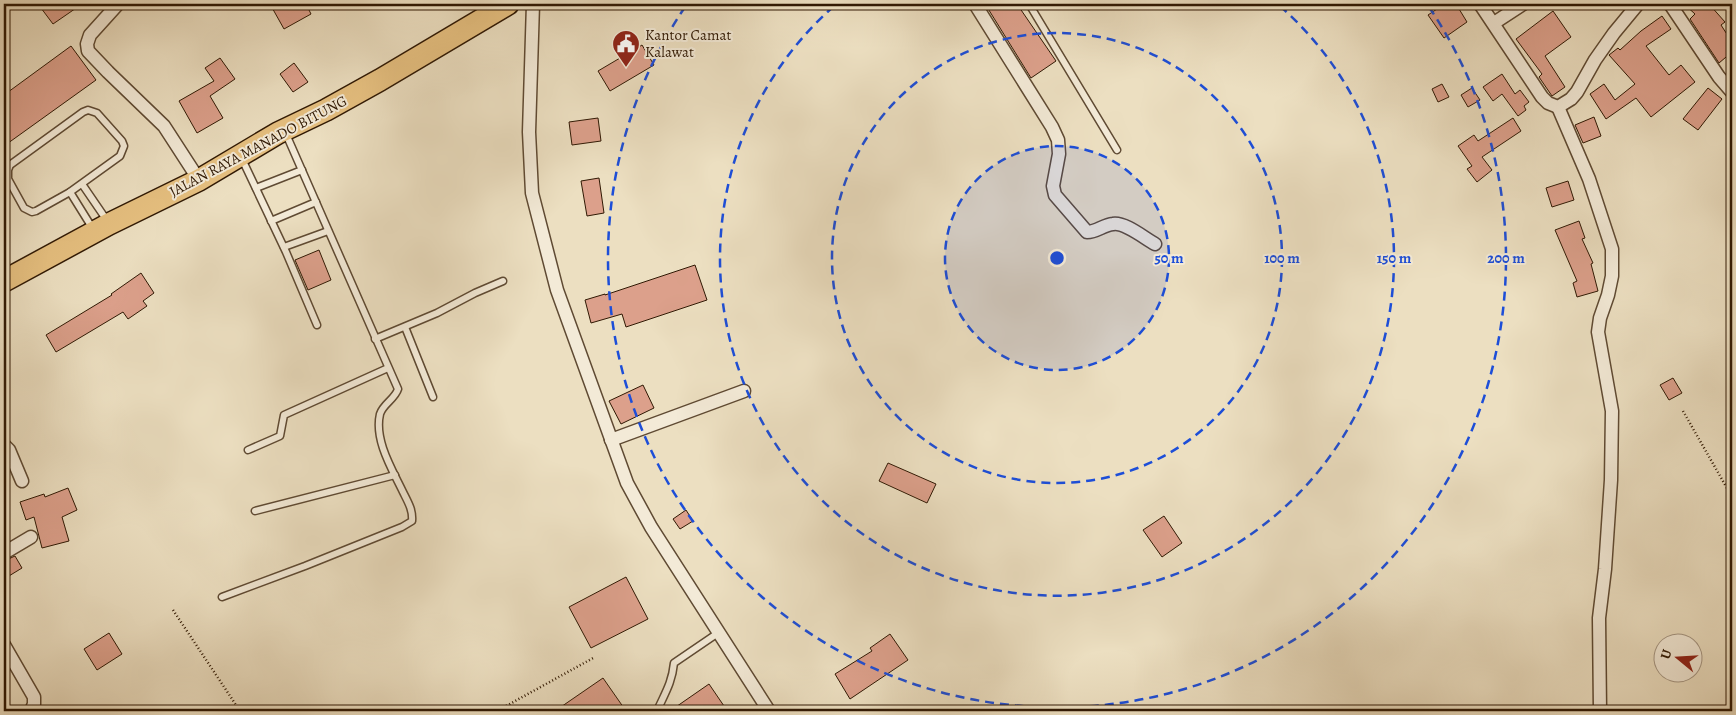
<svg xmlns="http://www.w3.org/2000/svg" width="1736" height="715" viewBox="0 0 1736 715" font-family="Alegreya,serif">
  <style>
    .building { fill: #dca08b; stroke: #301904 }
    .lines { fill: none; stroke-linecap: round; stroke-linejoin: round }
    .service-casing { stroke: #5f4a33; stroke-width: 9 }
    .minor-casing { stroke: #5f4a33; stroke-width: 15 }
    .trunk-casing { stroke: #301904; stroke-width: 24 }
    .path { stroke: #301904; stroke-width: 2.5; stroke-dasharray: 1 2.5; stroke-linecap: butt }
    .service { stroke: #f3ead7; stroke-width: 6 }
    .minor { stroke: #f3ead7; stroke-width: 12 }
    .trunk { stroke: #e6c080; stroke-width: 21 }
    .ring { fill: none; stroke: #1d4ed8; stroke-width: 2.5; stroke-dasharray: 9 6 }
    .labels { text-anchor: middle; stroke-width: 4; stroke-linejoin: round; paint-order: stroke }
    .poi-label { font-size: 15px; fill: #301904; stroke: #f3ead7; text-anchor: start }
    .street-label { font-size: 15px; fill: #301904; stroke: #f3ead7 }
    .centre { fill: #1d4ed8; stroke: #f3ead7; stroke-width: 2.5 }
    .ring-label { font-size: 15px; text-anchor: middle; font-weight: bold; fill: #1d4ed8; stroke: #f3ead7; stroke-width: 4; stroke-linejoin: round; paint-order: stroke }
  </style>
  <rect width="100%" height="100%" fill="#ecdfc1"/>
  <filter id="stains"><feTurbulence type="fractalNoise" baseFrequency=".004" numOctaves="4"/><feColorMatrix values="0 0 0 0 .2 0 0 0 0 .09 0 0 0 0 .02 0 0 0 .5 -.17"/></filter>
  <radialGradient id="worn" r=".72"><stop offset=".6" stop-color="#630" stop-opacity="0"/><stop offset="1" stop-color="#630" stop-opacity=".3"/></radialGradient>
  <g class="building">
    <polygon points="38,4 82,4 53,24"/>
    <polygon points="270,4 306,4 311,14 284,29"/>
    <polygon points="992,4 1017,4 1056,61 1031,78 987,7"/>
    <polygon points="1433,4 1456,4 1467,22 1444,38 1428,15 1437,9"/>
    <polygon points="1684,4 1709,4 1725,22 1721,25 1732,42 1732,52 1719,63 1690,19 1695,14"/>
    <polygon points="1553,11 1571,37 1545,56 1565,87 1552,96 1539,77 1542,74 1516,39"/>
    <polygon points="1662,16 1671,29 1646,46 1669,75 1681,65 1695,82 1651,117 1636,98 1606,119 1590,94 1604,84 1615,100 1635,84 1609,55 1618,48 1620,50 1641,31"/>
    <polygon points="642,45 654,65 610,91 598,71"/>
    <polygon points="71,46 96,80 4,146 4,95"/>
    <polygon points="220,58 235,79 210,96 223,118 197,133 179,101 214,81 205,68"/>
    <polygon points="294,63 308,82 293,92 280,74"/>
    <polygon points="1502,74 1515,94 1520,90 1529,102 1524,106 1526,110 1518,116 1502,94 1493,101 1483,87"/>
    <polygon points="1442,84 1449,97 1438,102 1432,89"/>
    <polygon points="1472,88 1480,100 1468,107 1461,95"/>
    <polygon points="1708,88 1722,99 1698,130 1683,119"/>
    <polygon points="1594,117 1601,136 1583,143 1575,125"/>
    <polygon points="598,118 601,141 572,145 569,122"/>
    <polygon points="1513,118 1521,131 1482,157 1492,170 1477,182 1467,169 1472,166 1458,146 1474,135 1478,141"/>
    <polygon points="599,178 604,213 587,216 581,181"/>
    <polygon points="1568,181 1574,200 1552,207 1546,188"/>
    <polygon points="1579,221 1585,238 1582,239 1593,263 1591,264 1598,291 1577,297 1573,283 1577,281 1555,230"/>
    <polygon points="319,250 331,280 308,290 295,260"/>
    <polygon points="695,265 707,300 626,327 622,314 591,323 585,300 605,294 605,295"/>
    <polygon points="141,273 154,293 143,301 147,306 128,319 123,312 56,352 46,335 112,295 111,294"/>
    <polygon points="1673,378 1682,393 1669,400 1660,385"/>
    <polygon points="643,385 654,408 621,424 609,401"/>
    <polygon points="888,463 936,484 927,503 879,481"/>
    <polygon points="68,488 77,510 62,517 69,541 42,548 34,517 26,520 20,502 44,494 45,497"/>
    <polygon points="686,510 693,521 680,529 673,519"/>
    <polygon points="1164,516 1182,543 1162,557 1143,530"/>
    <polygon points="15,556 22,568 4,579 4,561"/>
    <polygon points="626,577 648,619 591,648 569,607"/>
    <polygon points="109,633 122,654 97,670 84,649"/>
    <polygon points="890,634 908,660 850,699 835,674 872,651 870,648"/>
    <polygon points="603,678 626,711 555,711"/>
    <polygon points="709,684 724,706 717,711 670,711"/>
  </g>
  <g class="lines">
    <defs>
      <g id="service">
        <polyline points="1029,4 1117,150"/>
        <polygon points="88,110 97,113 122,141 124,146 120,156 70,192 36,211 32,212 24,208 8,179 8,170 10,165 83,112"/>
        <polyline points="242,159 286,252 317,325"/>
        <polyline points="82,184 108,222"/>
        <polyline points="256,188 302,170"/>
        <polyline points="70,192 93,229"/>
        <polyline points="271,221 316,202"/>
        <polyline points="284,247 328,231"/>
        <polyline points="405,327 433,397"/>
        <polyline points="375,339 437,313 475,293 503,281"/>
        <polyline points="248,450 280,436 284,415 388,368"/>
        <polyline points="255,511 395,475"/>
        <path d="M 222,597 L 305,566 L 402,527 L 412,521 C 413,510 408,502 403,492 C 392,469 374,440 380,414 C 383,404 395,399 398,389 L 286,134"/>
        <path d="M 657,711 C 665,693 672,683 674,663 L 718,633"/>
      </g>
      <g id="minor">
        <polyline points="118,4 90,35 87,44 88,51 108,72 164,126 199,180"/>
        <polyline points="533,4 529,132 532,193 557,290 627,483 651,527 769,711"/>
        <path d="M 975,4 L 1052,127 L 1058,140 L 1059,154 L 1053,186 L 1055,195 L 1087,232 C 1097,232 1103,225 1113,224 C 1125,222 1144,238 1155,244"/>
        <polyline points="1480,4 1542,97 1548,103 1558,107 1571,99 1577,92 1595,60 1614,33 1638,4"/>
        <polyline points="1670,4 1719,77 1732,92"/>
        <polyline points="1494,23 1523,4"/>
        <polyline points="1558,107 1589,179 1612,249 1612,276 1608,295 1600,318 1598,332 1612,411 1611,480 1605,569 1599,618 1600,711"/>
        <polyline points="611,440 744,391"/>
        <polyline points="4,445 9,450 22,481"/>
        <polyline points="4,553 31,537"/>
        <polyline points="4,645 34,697 34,704 31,711"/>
      </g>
      <polyline id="trunk" points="4,281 109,224 199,180 278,133 326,110 380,80 508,4"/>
    </defs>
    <use href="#service" class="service-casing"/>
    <use href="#minor" class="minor-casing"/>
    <use href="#trunk" class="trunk-casing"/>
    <g class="path">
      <polyline points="1683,411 1732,497"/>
      <polyline points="173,610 240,711"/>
      <polyline points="497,711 595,657"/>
    </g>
    <use href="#service" class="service"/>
    <use href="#minor" class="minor"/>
    <use href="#trunk" class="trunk"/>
  </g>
  <circle cx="1057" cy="258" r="112" fill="#1d4ed8" fill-opacity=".12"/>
  <g class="ring">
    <circle cx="1057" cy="258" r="112"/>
    <circle cx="1057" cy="258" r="225"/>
    <path d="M1280 6A337 337 0 1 1 834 6"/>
    <path d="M1429 7A449 449 0 1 1 685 7"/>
  </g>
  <defs>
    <symbol id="civic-pin" viewBox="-11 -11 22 30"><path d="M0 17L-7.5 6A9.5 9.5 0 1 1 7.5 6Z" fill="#8f2418" stroke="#f3ead7"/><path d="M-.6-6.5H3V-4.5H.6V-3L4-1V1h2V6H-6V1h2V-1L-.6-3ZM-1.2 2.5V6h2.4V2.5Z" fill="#fff"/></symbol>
  </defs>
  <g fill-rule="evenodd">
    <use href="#civic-pin" x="610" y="28" width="32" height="43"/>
  </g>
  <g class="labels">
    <g class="poi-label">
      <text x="645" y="40">Kantor Camat<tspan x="645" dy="17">Kalawat</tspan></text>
    </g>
    <g class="street-label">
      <text transform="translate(258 146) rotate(-28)" y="5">JALAN RAYA MANADO BITUNG</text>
    </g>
  </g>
  <circle cx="1057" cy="258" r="8" class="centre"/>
  <g class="ring-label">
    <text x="1169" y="263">50 m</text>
    <text x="1282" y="263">100 m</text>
    <text x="1394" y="263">150 m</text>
    <text x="1506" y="263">200 m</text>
  </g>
  <rect width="1736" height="715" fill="none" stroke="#ecdfc1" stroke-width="20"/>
  <rect x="5" y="5" width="1726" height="705" fill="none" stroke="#301904" stroke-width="2.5"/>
  <rect x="10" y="10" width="1716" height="695" fill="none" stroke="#301904"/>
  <g transform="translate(1678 658) rotate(288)"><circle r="24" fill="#f3ead7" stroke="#a59683"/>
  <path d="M0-4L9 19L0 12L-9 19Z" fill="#8f2418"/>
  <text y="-8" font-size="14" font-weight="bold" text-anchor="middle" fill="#301904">U</text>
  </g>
  <rect width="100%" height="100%" filter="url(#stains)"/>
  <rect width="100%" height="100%" fill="url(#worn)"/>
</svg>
